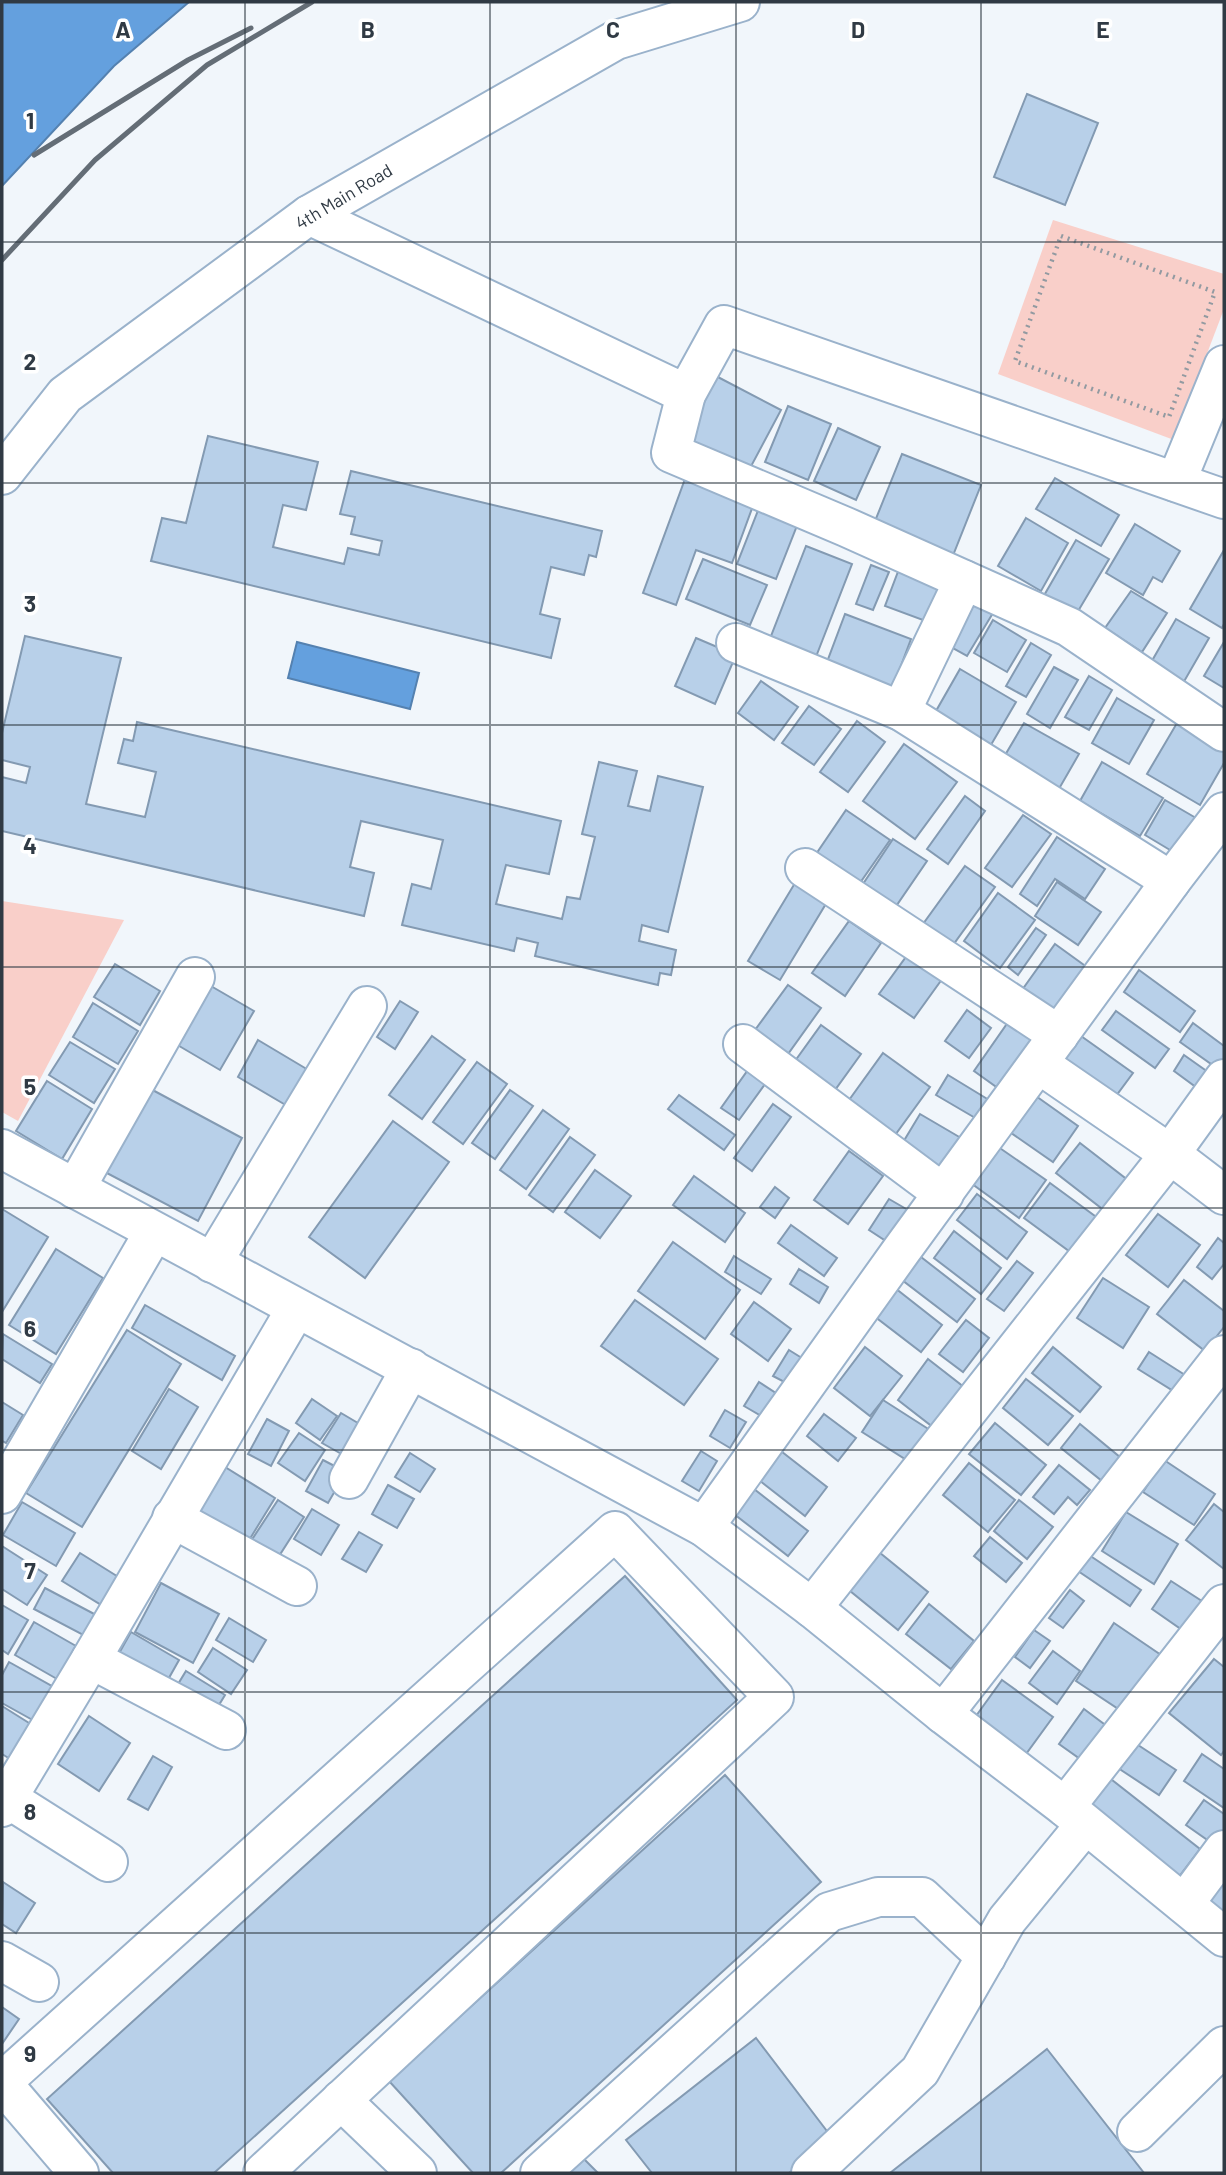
<svg xmlns="http://www.w3.org/2000/svg" width="1226" height="2175" viewBox="0 0 1226 2175" font-family="Barlow,sans-serif">
  <style>
    .green { fill: #f9cfc9 }
    .water { fill: #64a0de; stroke: #5481b0; stroke-width: 2 }
    .building { fill: #b8d0e9; stroke: #839ab2; stroke-width: 2 }
    .lines { fill: none; stroke-linecap: round; stroke-linejoin: round }
    .minor-casing { stroke: #9ab2cb; stroke-width: 42 }
    .path { stroke: #929aa1; stroke-width: 4.5; stroke-dasharray: 2 5; stroke-linecap: butt }
    .minor { stroke: #fff; stroke-width: 38 }
    .rail { stroke: #646d76; stroke-width: 5 }
    .grid { fill: none; stroke: #303a44; stroke-width: 2; stroke-opacity: 0.55 }
    .labels { text-anchor: middle; stroke-width: 7; stroke-linejoin: round; paint-order: stroke }
    .street-label { font-size: 18px; fill: #303a44; stroke: #fff }
    .grid-label { font-size: 23px; text-anchor: middle; font-weight: bold; fill: #303a44; stroke: #fff; stroke-width: 7; stroke-linejoin: round; paint-order: stroke }
  </style>
  <rect width="100%" height="100%" fill="#f1f6fb"/>
  <g class="green">
    <polygon points="1053,220 1224,274 1224,309 1174,440 998,374"/>
    <polygon points="2,901 124,920 18,1121 2,1112"/>
  </g>
  <g class="water">
    <polygon points="2,2 189,2 114,66 2,186"/>
    <polygon points="297,642 419,673 410,709 288,678"/>
  </g>
  <g class="building">
    <polygon points="1027,94 1098,123 1065,205 994,177"/>
    <polygon points="714,375 781,410 748,472 681,436"/>
    <polygon points="788,406 831,424 808,480 765,462"/>
    <polygon points="838,428 880,447 856,500 814,481"/>
    <polygon points="208,436 318,462 306,510 283,505 273,547 344,564 348,548 379,555 382,541 351,534 355,517 340,514 351,471 602,531 596,557 589,555 584,575 551,567 540,614 560,619 551,658 151,561 162,518 186,523"/>
    <polygon points="902,454 981,485 948,568 869,536"/>
    <polygon points="1055,478 1119,515 1101,546 1036,509"/>
    <polygon points="685,479 754,503 732,563 696,550 676,605 643,593"/>
    <polygon points="759,508 798,523 776,579 737,564"/>
    <polygon points="1026,518 1068,543 1041,591 998,566"/>
    <polygon points="1135,524 1180,551 1162,582 1153,577 1143,595 1106,573"/>
    <polygon points="1076,540 1109,559 1074,618 1042,599"/>
    <polygon points="806,546 852,564 812,667 766,649"/>
    <polygon points="1224,550 1224,624 1222,628 1190,609"/>
    <polygon points="703,559 767,585 750,625 686,599"/>
    <polygon points="871,565 889,572 873,610 856,604"/>
    <polygon points="899,569 945,587 931,623 885,606"/>
    <polygon points="968,590 996,608 967,656 938,640"/>
    <polygon points="1131,591 1167,613 1142,652 1105,628"/>
    <polygon points="845,614 911,639 893,687 827,662"/>
    <polygon points="1176,619 1209,638 1182,685 1149,666"/>
    <polygon points="993,620 1026,640 1007,672 974,653"/>
    <polygon points="25,636 121,658 86,804 145,817 156,772 118,763 124,739 133,741 137,722 561,821 549,874 506,865 496,904 562,919 567,897 580,899 595,837 582,834 599,762 637,771 628,806 650,811 658,776 703,787 668,932 642,925 639,941 676,950 671,975 660,973 658,985 535,956 538,943 517,938 514,951 402,925 412,884 431,889 443,840 361,821 350,867 374,873 364,916 2,831 2,777 26,783 30,767 2,760 2,733"/>
    <polygon points="696,638 736,655 715,704 675,686"/>
    <polygon points="1224,642 1224,688 1204,676"/>
    <polygon points="1031,643 1051,655 1026,697 1006,686"/>
    <polygon points="1054,667 1078,680 1050,728 1027,714"/>
    <polygon points="960,669 1016,702 988,750 932,718"/>
    <polygon points="1089,676 1112,690 1089,730 1065,717"/>
    <polygon points="761,681 798,707 774,740 738,713"/>
    <polygon points="1117,698 1154,720 1129,764 1092,743"/>
    <polygon points="809,706 841,729 814,765 782,743"/>
    <polygon points="857,721 885,742 848,792 820,772"/>
    <polygon points="1024,723 1079,754 1056,794 1001,762"/>
    <polygon points="1177,723 1224,751 1224,763 1200,805 1147,774"/>
    <polygon points="904,744 957,782 915,839 863,801"/>
    <polygon points="1102,762 1163,798 1140,836 1080,801"/>
    <polygon points="965,796 985,811 948,864 927,849"/>
    <polygon points="1165,800 1196,818 1175,853 1145,835"/>
    <polygon points="846,810 890,840 855,890 812,860"/>
    <polygon points="1023,815 1051,834 1012,887 985,868"/>
    <polygon points="1057,837 1105,869 1085,899 1055,879 1037,906 1020,894"/>
    <polygon points="893,839 927,861 890,915 857,893"/>
    <polygon points="965,866 995,887 953,945 923,924"/>
    <polygon points="1057,882 1101,912 1078,945 1035,916"/>
    <polygon points="795,883 827,902 780,980 748,961"/>
    <polygon points="998,893 1035,920 1000,968 964,941"/>
    <polygon points="849,921 881,943 845,996 812,973"/>
    <polygon points="1036,928 1046,935 1018,975 1008,967"/>
    <polygon points="1055,944 1095,973 1062,1019 1022,990"/>
    <polygon points="911,950 945,975 914,1018 879,994"/>
    <polygon points="115,964 160,991 140,1025 94,997"/>
    <polygon points="1139,970 1195,1011 1180,1032 1124,992"/>
    <polygon points="204,982 254,1011 220,1070 169,1040"/>
    <polygon points="788,985 821,1008 788,1054 755,1030"/>
    <polygon points="400,1001 418,1012 395,1049 377,1037"/>
    <polygon points="93,1003 138,1031 118,1064 73,1037"/>
    <polygon points="967,1010 991,1028 969,1058 945,1041"/>
    <polygon points="1116,1011 1169,1049 1155,1068 1102,1030"/>
    <polygon points="1011,1018 1039,1038 1002,1091 974,1071"/>
    <polygon points="1193,1023 1224,1046 1224,1067 1221,1071 1180,1042"/>
    <polygon points="821,1025 861,1054 835,1090 795,1061"/>
    <polygon points="432,1036 465,1060 422,1119 389,1095"/>
    <polygon points="1081,1036 1133,1073 1113,1100 1062,1063"/>
    <polygon points="258,1040 310,1071 289,1107 238,1077"/>
    <polygon points="70,1042 115,1069 94,1103 49,1075"/>
    <polygon points="883,1053 930,1087 890,1142 844,1107"/>
    <polygon points="1184,1055 1215,1077 1204,1093 1174,1071"/>
    <polygon points="477,1062 507,1084 463,1144 433,1122"/>
    <polygon points="750,1067 768,1080 739,1120 721,1108"/>
    <polygon points="948,1075 989,1100 977,1119 936,1095"/>
    <polygon points="47,1081 92,1109 62,1159 16,1131"/>
    <polygon points="147,1087 242,1138 198,1221 103,1171"/>
    <polygon points="1026,1089 1078,1126 1053,1162 1001,1126"/>
    <polygon points="510,1090 533,1106 495,1159 472,1143"/>
    <polygon points="679,1095 735,1135 724,1150 668,1109"/>
    <polygon points="773,1104 791,1117 752,1171 734,1158"/>
    <polygon points="543,1110 569,1129 526,1189 500,1170"/>
    <polygon points="920,1114 961,1138 942,1169 902,1144"/>
    <polygon points="393,1121 449,1162 365,1278 309,1237"/>
    <polygon points="570,1137 595,1155 553,1212 529,1195"/>
    <polygon points="1080,1143 1129,1181 1105,1211 1056,1173"/>
    <polygon points="994,1144 1046,1180 1019,1218 968,1181"/>
    <polygon points="849,1151 883,1176 848,1224 814,1200"/>
    <polygon points="595,1170 631,1196 600,1238 565,1212"/>
    <polygon points="694,1176 745,1213 725,1242 673,1205"/>
    <polygon points="1050,1183 1099,1219 1073,1254 1024,1218"/>
    <polygon points="775,1187 789,1198 775,1218 760,1207"/>
    <polygon points="977,1194 1027,1232 1007,1259 957,1220"/>
    <polygon points="889,1199 908,1210 889,1243 869,1230"/>
    <polygon points="2,1209 48,1237 2,1312"/>
    <polygon points="1158,1214 1200,1245 1168,1287 1126,1255"/>
    <polygon points="791,1225 837,1258 824,1276 778,1243"/>
    <polygon points="954,1231 1001,1268 981,1294 934,1258"/>
    <polygon points="1218,1238 1224,1243 1224,1264 1212,1279 1197,1267"/>
    <polygon points="673,1242 740,1290 705,1339 638,1291"/>
    <polygon points="56,1249 103,1278 56,1354 9,1325"/>
    <polygon points="734,1256 771,1279 761,1294 725,1272"/>
    <polygon points="921,1257 975,1299 957,1322 902,1280"/>
    <polygon points="1017,1261 1033,1273 1004,1311 987,1299"/>
    <polygon points="799,1269 828,1287 819,1303 790,1284"/>
    <polygon points="1103,1278 1149,1307 1123,1348 1077,1318"/>
    <polygon points="1184,1280 1224,1311 1224,1327 1205,1351 1157,1314"/>
    <polygon points="895,1288 942,1325 921,1352 874,1316"/>
    <polygon points="635,1300 718,1359 684,1405 601,1346"/>
    <polygon points="754,1302 791,1329 768,1361 731,1334"/>
    <polygon points="145,1305 235,1356 222,1380 132,1328"/>
    <polygon points="966,1320 989,1338 963,1372 939,1354"/>
    <polygon points="127,1330 181,1364 82,1527 26,1493"/>
    <polygon points="3,1334 52,1364 40,1383 2,1359"/>
    <polygon points="865,1347 902,1376 870,1416 834,1388"/>
    <polygon points="1053,1347 1101,1387 1080,1412 1032,1373"/>
    <polygon points="789,1350 805,1360 790,1385 773,1376"/>
    <polygon points="1149,1352 1185,1375 1175,1392 1138,1369"/>
    <polygon points="928,1359 969,1391 938,1431 898,1400"/>
    <polygon points="1026,1379 1073,1416 1048,1445 1003,1408"/>
    <polygon points="759,1382 782,1397 768,1420 744,1406"/>
    <polygon points="169,1389 198,1407 161,1469 132,1451"/>
    <polygon points="312,1399 337,1416 320,1440 296,1423"/>
    <polygon points="883,1400 933,1432 913,1464 862,1432"/>
    <polygon points="2,1402 23,1415 6,1443 2,1441"/>
    <polygon points="725,1410 746,1422 730,1448 710,1436"/>
    <polygon points="341,1413 363,1426 345,1456 322,1443"/>
    <polygon points="824,1414 856,1438 838,1461 807,1436"/>
    <polygon points="267,1419 289,1431 271,1466 248,1454"/>
    <polygon points="995,1423 1046,1465 1021,1495 969,1454"/>
    <polygon points="1080,1424 1121,1458 1102,1481 1061,1448"/>
    <polygon points="299,1433 325,1450 305,1481 278,1463"/>
    <polygon points="777,1448 827,1487 805,1516 755,1477"/>
    <polygon points="701,1451 717,1461 699,1491 682,1481"/>
    <polygon points="410,1453 435,1469 420,1492 395,1477"/>
    <polygon points="323,1460 346,1472 328,1503 306,1491"/>
    <polygon points="1164,1460 1215,1494 1194,1525 1143,1492"/>
    <polygon points="217,1462 275,1498 243,1550 186,1514"/>
    <polygon points="969,1463 1015,1500 988,1532 943,1495"/>
    <polygon points="1059,1465 1090,1490 1077,1505 1068,1497 1054,1514 1033,1497"/>
    <polygon points="745,1482 808,1531 788,1556 725,1507"/>
    <polygon points="388,1485 414,1499 397,1528 372,1514"/>
    <polygon points="278,1500 304,1517 272,1567 245,1550"/>
    <polygon points="1019,1500 1053,1527 1027,1559 994,1531"/>
    <polygon points="22,1502 75,1533 56,1566 3,1535"/>
    <polygon points="1214,1504 1224,1512 1224,1569 1186,1540"/>
    <polygon points="312,1509 339,1525 321,1555 294,1539"/>
    <polygon points="1126,1512 1178,1544 1154,1584 1102,1551"/>
    <polygon points="359,1532 382,1545 366,1572 342,1559"/>
    <polygon points="990,1537 1022,1563 1006,1582 974,1556"/>
    <polygon points="2,1546 47,1575 27,1605 2,1589"/>
    <polygon points="874,1548 928,1592 898,1630 844,1586"/>
    <polygon points="80,1553 120,1578 103,1606 62,1581"/>
    <polygon points="1089,1555 1141,1590 1130,1606 1078,1571"/>
    <polygon points="625,1576 737,1700 214,2173 113,2173 47,2099"/>
    <polygon points="1171,1581 1208,1605 1188,1634 1152,1609"/>
    <polygon points="161,1583 219,1614 193,1663 135,1632"/>
    <polygon points="45,1588 98,1616 87,1637 34,1609"/>
    <polygon points="1070,1590 1084,1601 1063,1628 1049,1618"/>
    <polygon points="929,1604 974,1641 951,1669 906,1634"/>
    <polygon points="2,1605 28,1620 8,1654 2,1650"/>
    <polygon points="229,1618 266,1640 253,1662 216,1640"/>
    <polygon points="34,1622 83,1650 64,1683 15,1655"/>
    <polygon points="1114,1623 1164,1657 1126,1714 1076,1681"/>
    <polygon points="1034,1630 1050,1641 1030,1668 1015,1657"/>
    <polygon points="131,1632 179,1660 161,1692 113,1664"/>
    <polygon points="213,1648 247,1670 231,1694 198,1672"/>
    <polygon points="1053,1651 1080,1671 1057,1704 1029,1683"/>
    <polygon points="1214,1659 1224,1667 1224,1751 1221,1755 1169,1713"/>
    <polygon points="9,1662 57,1689 38,1723 2,1703 2,1675"/>
    <polygon points="186,1671 225,1695 211,1718 172,1694"/>
    <polygon points="1002,1680 1053,1717 1026,1754 976,1716"/>
    <polygon points="2,1706 37,1728 15,1762 2,1754"/>
    <polygon points="1084,1709 1108,1727 1083,1761 1059,1744"/>
    <polygon points="89,1716 130,1743 99,1791 58,1764"/>
    <polygon points="1135,1743 1176,1770 1159,1795 1118,1768"/>
    <polygon points="1202,1754 1224,1769 1224,1808 1184,1781"/>
    <polygon points="153,1756 172,1767 148,1810 128,1799"/>
    <polygon points="725,1775 821,1882 501,2173 473,2173 389,2081"/>
    <polygon points="1107,1776 1200,1849 1178,1878 1084,1805"/>
    <polygon points="1204,1800 1224,1814 1224,1834 1216,1846 1186,1825"/>
    <polygon points="1224,1868 1224,1923 1198,1904"/>
    <polygon points="3,1882 35,1903 16,1933 2,1924"/>
    <polygon points="2,2007 19,2019 2,2044"/>
    <polygon points="756,2038 833,2139 789,2173 652,2173 626,2140"/>
    <polygon points="1047,2049 1144,2173 890,2173"/>
    <polygon points="576,2151 598,2173 553,2173"/>
  </g>
  <g class="lines">
    <defs>
      <g id="minor">
        <polyline points="309,215 686,394 724,325 1224,499"/>
        <polyline points="686,394 671,453 846,527 1069,627 1224,732"/>
        <polyline points="2,475 65,395 309,215 616,40 740,2"/>
        <polyline points="1176,482 1224,365"/>
        <polyline points="736,643 901,711 1171,881"/>
        <polyline points="901,711 964,580"/>
        <polyline points="805,868 1059,1035"/>
        <polyline points="743,1044 944,1194"/>
        <polyline points="1039,1064 1170,1154 1224,1195"/>
        <polyline points="2,1149 704,1527 812,1608 943,1714 1065,1807 1224,1937"/>
        <polyline points="75,1189 195,977"/>
        <polyline points="212,1263 367,1006"/>
        <polyline points="349,1479 411,1368"/>
        <polyline points="2,1494 154,1232"/>
        <polyline points="172,1518 297,1586"/>
        <polyline points="704,1527 901,1251 1171,881 1224,812"/>
        <polyline points="812,1608 1170,1154 1224,1079"/>
        <polyline points="91,1659 226,1730"/>
        <polyline points="943,1714 1224,1355"/>
        <polyline points="7,1798 108,1862"/>
        <polyline points="2,1807 91,1659 296,1309"/>
        <polyline points="1065,1807 1224,1604"/>
        <polyline points="1184,1904 1224,1850"/>
        <polyline points="2,1961 39,1982"/>
        <polyline points="2,2082 615,1531 774,1697 263,2173"/>
        <polyline points="2,2083 79,2173"/>
        <polyline points="341,2100 417,2173"/>
        <polyline points="1137,2132 1224,2046"/>
        <polyline points="540,2173 829,1912 878,1897 922,1897 986,1957"/>
        <polyline points="811,2173 920,2071 1007,1920 1085,1825"/>
      </g>
    </defs>
    <use href="#minor" class="minor-casing"/>
    <polygon class="path" points="1061,236 1215,292 1169,417 1015,361"/>
    <use href="#minor" class="minor"/>
    <g class="rail">
      <polyline points="34,155 188,60 251,28"/>
      <polyline points="2,260 95,160 207,65 312,2"/>
    </g>
  </g>
  <path class="grid" d="M 245,2 L 245,2173M 490,2 L 490,2173M 736,2 L 736,2173M 981,2 L 981,2173M 2,242 L 1224,242M 2,483 L 1224,483M 2,725 L 1224,725M 2,967 L 1224,967M 2,1208 L 1224,1208M 2,1450 L 1224,1450M 2,1692 L 1224,1692M 2,1933 L 1224,1933"/>
  <g class="labels">
    <g class="street-label">
      <text transform="translate(344 197) rotate(-31)" y="6">4th Main Road</text>
    </g>
  </g>
  <g class="grid-label">
    <text x="123" y="38">A</text>
    <text x="368" y="38">B</text>
    <text x="613" y="38">C</text>
    <text x="858" y="38">D</text>
    <text x="1103" y="38">E</text>
    <text x="30" y="129">1</text>
    <text x="30" y="370">2</text>
    <text x="30" y="612">3</text>
    <text x="30" y="854">4</text>
    <text x="30" y="1095">5</text>
    <text x="30" y="1337">6</text>
    <text x="30" y="1579">7</text>
    <text x="30" y="1820">8</text>
    <text x="30" y="2062">9</text>
  </g>
  <rect width="1226" height="2175" fill="none" stroke="#303a44" stroke-width="7"/>
</svg>
